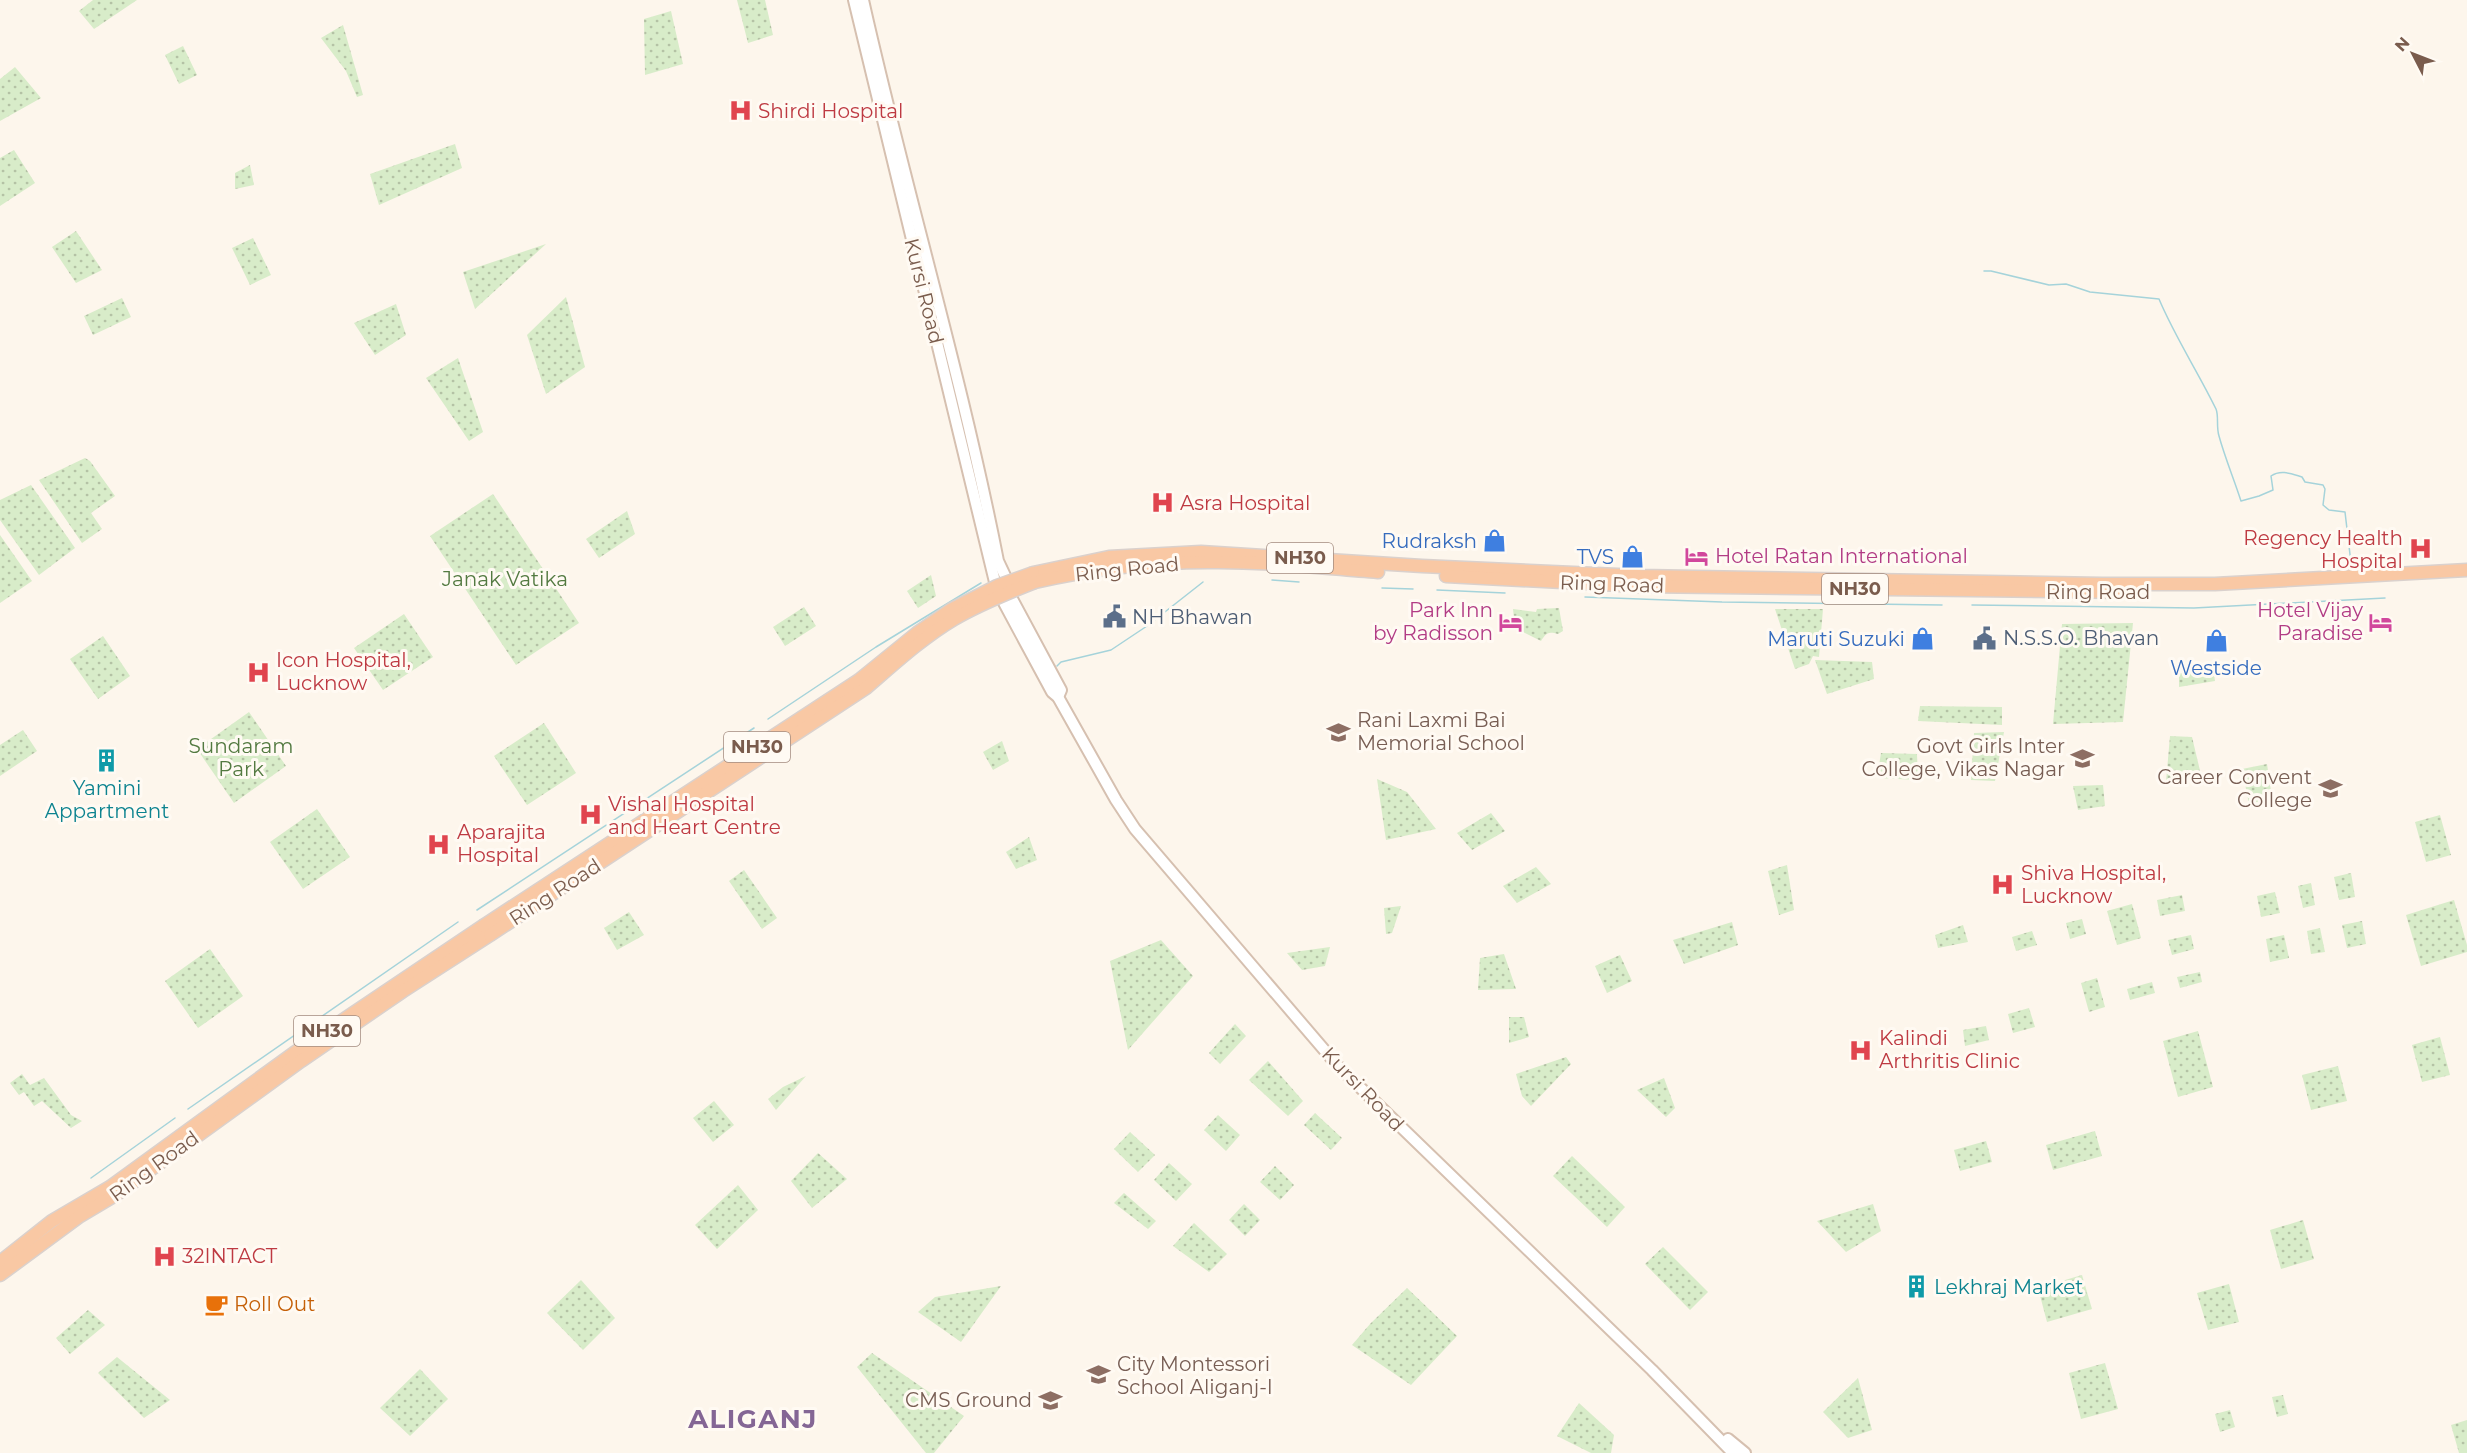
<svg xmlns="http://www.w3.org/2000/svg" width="2467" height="1453" viewBox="0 0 2467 1453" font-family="Montserrat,sans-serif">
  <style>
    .green { fill: url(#green-dots) }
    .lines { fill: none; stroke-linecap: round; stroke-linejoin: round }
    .stream { stroke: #a5d3da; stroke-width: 1.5 }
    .secondary-casing { stroke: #d6c0b0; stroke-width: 14 }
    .trunk-casing { stroke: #dad1cd; stroke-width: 15 }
    .secondary { stroke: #fff; stroke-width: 10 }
    .trunk { stroke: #f9c8a4; stroke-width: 12 }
    .trunk-bridge-casing { stroke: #dad1cd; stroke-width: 15; stroke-linecap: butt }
    .trunk-bridge { stroke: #f9c8a4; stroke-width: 12 }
    .labels { text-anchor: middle; stroke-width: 6; stroke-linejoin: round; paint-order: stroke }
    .shield { fill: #fffaf3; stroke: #a28b7f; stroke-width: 1.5 }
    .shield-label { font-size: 18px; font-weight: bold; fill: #7a5c4d }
    .health-label { font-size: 20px; fill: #be3a42; stroke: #fffaf3; text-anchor: start }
    .street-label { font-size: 20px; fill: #7a5c4d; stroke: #fffaf3 }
    .shop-label { font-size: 20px; fill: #366cbe; stroke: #fffaf3; text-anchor: end }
    .hotel-label { font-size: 20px; fill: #b23c85; stroke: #fffaf3; text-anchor: end }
    .park-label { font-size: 20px; fill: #537a41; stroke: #fffaf3 }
    .service-label { font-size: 20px; fill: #4e5e75; stroke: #fffaf3; text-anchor: start }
    .education-label { font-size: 20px; fill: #785e54; stroke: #fffaf3; text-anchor: end }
    .culture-label { font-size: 20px; fill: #0d838f; stroke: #fffaf3 }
    .food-label { font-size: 20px; fill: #c56008; stroke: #fffaf3; text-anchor: start }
    .district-label { font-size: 26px; font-weight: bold; letter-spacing: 1.5px; fill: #846695; stroke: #fffaf3 }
  </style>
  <defs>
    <pattern id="green-dots" width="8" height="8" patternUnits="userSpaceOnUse" patternTransform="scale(1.5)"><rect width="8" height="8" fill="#d8ecc9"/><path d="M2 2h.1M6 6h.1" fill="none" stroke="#b4c2a5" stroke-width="1.8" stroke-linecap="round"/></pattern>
  </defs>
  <rect width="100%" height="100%" fill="#fdf6ec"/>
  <g class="green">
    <polygon points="93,0 137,0 94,29 79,11"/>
    <polygon points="737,0 765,0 773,35 748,43"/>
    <polygon points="671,11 683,64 645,75 644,19"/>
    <polygon points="343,25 363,95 357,97 346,71 321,38"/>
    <polygon points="183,46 197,75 179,84 165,55"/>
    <polygon points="15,67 41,98 0,121 0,79"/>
    <polygon points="455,144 462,168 379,205 370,174"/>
    <polygon points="14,150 35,183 0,206 0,158"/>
    <polygon points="250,165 254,185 235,189 235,173"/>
    <polygon points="76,231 102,270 76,283 52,247"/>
    <polygon points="253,238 271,275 250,285 232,248"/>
    <polygon points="546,244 475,309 463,272"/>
    <polygon points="566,297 585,367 546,394 527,335"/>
    <polygon points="122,298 131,317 93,335 84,316"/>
    <polygon points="396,304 406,335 375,355 354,323"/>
    <polygon points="458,358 483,432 469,441 426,378"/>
    <polygon points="85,458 90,461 115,496 91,513 102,529 82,543 39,480"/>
    <polygon points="31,485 75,548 39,575 0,520 0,500"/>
    <polygon points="493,494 579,623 516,665 430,536"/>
    <polygon points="627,511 635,534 599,558 586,539"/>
    <polygon points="0,535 32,581 0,603"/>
    <polygon points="931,575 936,596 918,608 907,591"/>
    <polygon points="804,607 816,626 785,646 773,627"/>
    <path d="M 1559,608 L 1563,631 L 1558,634 C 1548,631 1546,633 1541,641 L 1515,628 L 1513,609 L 1536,612 L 1537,609 Z"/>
    <polygon points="1775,609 1823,609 1819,657 1813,656 1809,664 1795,669"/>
    <polygon points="404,614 433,657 383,690 354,648"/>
    <polygon points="2133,623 2123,722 2053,724 2062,624"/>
    <polygon points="103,636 130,676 98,699 70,659"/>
    <polygon points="1815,660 1872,662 1874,679 1827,694"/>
    <polygon points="2213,667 2215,681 2179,687 2179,671"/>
    <polygon points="1920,706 2002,707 2002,725 1918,721"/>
    <polygon points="249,712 286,766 234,803 197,749"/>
    <polygon points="544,723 576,773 527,805 494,756"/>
    <polygon points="23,730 37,751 0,776 0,745"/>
    <polygon points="2004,732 1995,781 1971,780 1974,733"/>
    <polygon points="2170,736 2192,737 2202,779 2166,782"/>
    <polygon points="1002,741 1009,761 993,770 983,752"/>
    <polygon points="1881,753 1917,754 1918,780 1877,778"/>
    <polygon points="2267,764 2272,798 2249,804 2242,769"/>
    <polygon points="1377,779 1407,792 1436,829 1386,840"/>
    <polygon points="2103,785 2105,806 2078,810 2073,786"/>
    <polygon points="317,809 350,857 303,889 270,842"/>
    <polygon points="1491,813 1505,831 1472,850 1457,833"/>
    <polygon points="2440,815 2451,855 2426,862 2415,822"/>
    <polygon points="1029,837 1037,860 1016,869 1006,852"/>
    <polygon points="1787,865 1794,910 1779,915 1768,871"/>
    <polygon points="1536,867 1551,884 1517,903 1503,886"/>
    <polygon points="744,870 777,918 762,929 729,881"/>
    <polygon points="2351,873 2355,897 2339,900 2334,877"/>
    <polygon points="2311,883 2315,905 2303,908 2298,886"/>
    <polygon points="2275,892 2280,913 2261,917 2257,896"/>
    <polygon points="2182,895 2185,911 2160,916 2157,900"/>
    <polygon points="2454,900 2467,945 2467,952 2421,966 2406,915"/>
    <polygon points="2132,904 2141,938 2117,945 2107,911"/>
    <polygon points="1401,906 1392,933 1386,934 1384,908"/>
    <polygon points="629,912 644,935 617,950 604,928"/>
    <polygon points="2082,919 2086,934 2070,939 2066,923"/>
    <polygon points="2362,921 2366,944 2347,948 2342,925"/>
    <polygon points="1732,922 1738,945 1684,964 1673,940"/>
    <polygon points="1963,925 1968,942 1938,948 1935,935"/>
    <polygon points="2320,928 2325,952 2311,954 2307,931"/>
    <polygon points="2032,931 2037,945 2016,951 2012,937"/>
    <polygon points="2191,935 2194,949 2172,955 2168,940"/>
    <polygon points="2284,935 2289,958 2270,962 2266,939"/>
    <polygon points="1161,940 1193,976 1128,1050 1110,961"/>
    <polygon points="1330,947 1325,966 1302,970 1287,953"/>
    <polygon points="210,949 243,996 198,1028 165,981"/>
    <polygon points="1504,954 1516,989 1478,990 1480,958"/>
    <polygon points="1620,955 1632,981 1607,993 1595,966"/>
    <polygon points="2200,972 2202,982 2180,988 2177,977"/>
    <polygon points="2097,978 2105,1007 2089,1012 2081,983"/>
    <polygon points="2152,982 2155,993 2130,1000 2127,989"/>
    <polygon points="2029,1008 2035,1027 2013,1033 2008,1014"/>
    <polygon points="1509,1017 1524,1017 1529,1037 1509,1043"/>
    <polygon points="1235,1024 1246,1036 1220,1064 1209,1053"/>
    <polygon points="1986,1026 1989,1040 1965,1046 1963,1030"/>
    <polygon points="2198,1031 2213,1087 2178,1097 2163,1041"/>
    <polygon points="2440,1037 2450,1075 2422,1082 2412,1045"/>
    <polygon points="1566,1057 1571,1064 1531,1106 1522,1096 1516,1074"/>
    <polygon points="1268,1061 1303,1101 1288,1116 1249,1080"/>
    <polygon points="2338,1066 2347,1101 2311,1110 2302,1075"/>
    <polygon points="22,1074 30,1085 44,1078 71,1115 82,1121 71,1128 42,1101 34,1106 24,1092 19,1095 10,1083"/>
    <polygon points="806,1076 776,1110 768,1099 783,1087"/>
    <polygon points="1664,1078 1675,1108 1666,1117 1637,1090"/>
    <polygon points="714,1101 734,1125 713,1142 693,1118"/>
    <polygon points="1315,1113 1342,1138 1331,1150 1304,1125"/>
    <polygon points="1218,1115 1240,1135 1226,1151 1204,1130"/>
    <polygon points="2095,1131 2102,1156 2053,1170 2046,1145"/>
    <polygon points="1130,1132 1155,1155 1138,1172 1114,1149"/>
    <polygon points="1986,1141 1992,1162 1960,1171 1954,1150"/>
    <polygon points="818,1153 847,1179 812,1208 791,1181"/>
    <polygon points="1572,1156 1625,1207 1607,1227 1553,1176"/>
    <polygon points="1169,1163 1192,1184 1176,1201 1154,1180"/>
    <polygon points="1275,1166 1294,1185 1280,1200 1260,1182"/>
    <polygon points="738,1185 758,1210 717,1249 695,1225"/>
    <polygon points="1124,1193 1156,1221 1148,1229 1114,1203"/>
    <polygon points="1244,1204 1260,1220 1245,1236 1229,1220"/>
    <polygon points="1873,1204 1881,1231 1846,1252 1817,1221"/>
    <polygon points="2303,1220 2314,1259 2281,1269 2270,1230"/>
    <polygon points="1194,1223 1227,1254 1209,1272 1173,1246"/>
    <polygon points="1663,1247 1708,1292 1690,1310 1645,1264"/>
    <polygon points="2082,1275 2092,1309 2047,1322 2038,1288"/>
    <polygon points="581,1280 615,1318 583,1350 547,1313"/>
    <polygon points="2229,1284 2239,1322 2208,1330 2197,1293"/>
    <polygon points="1001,1286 961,1342 918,1312 935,1297"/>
    <polygon points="1407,1288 1457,1336 1411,1385 1352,1345 1370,1324"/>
    <polygon points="88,1310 105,1325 70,1354 56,1338"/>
    <polygon points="872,1353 964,1416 934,1453 926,1453 857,1367"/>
    <polygon points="117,1357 170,1400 144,1418 98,1373"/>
    <polygon points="2105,1363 2118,1409 2081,1419 2069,1373"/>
    <polygon points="420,1369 448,1399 410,1436 380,1408"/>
    <polygon points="1858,1378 1872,1430 1848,1438 1823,1412"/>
    <polygon points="2283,1395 2288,1414 2277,1417 2272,1397"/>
    <polygon points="1579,1403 1614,1435 1611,1453 1591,1453 1557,1436"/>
    <polygon points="2230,1410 2235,1427 2220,1432 2215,1414"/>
    <polygon points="2467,1420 2467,1453 2459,1453 2451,1425"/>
  </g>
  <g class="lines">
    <g class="stream">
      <path d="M 1984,271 L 1991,271 L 2049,285 L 2066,284 L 2090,292 L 2159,299 C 2175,337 2198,372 2216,409 C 2219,416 2216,427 2219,436 C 2225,458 2234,479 2241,501 L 2259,496 L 2273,490 L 2271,476 C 2281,469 2292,474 2302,477 L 2305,482 L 2323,485 L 2325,489 L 2323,505 L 2329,510 L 2345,512 L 2351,563 L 2355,564"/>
      <polyline points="1272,580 1299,582"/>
      <polyline points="1382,588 1413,589"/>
      <polyline points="1437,590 1505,593"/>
      <polyline points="1585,597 1722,602 1942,605"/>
      <polyline points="1972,605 2194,608 2385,598"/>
      <polyline points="1057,666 1061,662 1111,650 1147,626 1203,582"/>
      <polyline points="768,719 876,647 981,583"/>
      <polyline points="477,910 754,728"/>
      <polyline points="188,1109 458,922"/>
      <polyline points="91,1178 175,1118"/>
    </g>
    <defs>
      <g id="secondary">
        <polyline points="854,0 995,582"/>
        <path d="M 863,0 C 905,188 961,372 998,561 L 1006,578"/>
        <polyline points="1011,597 1061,690 1058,697"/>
        <polyline points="1003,601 1052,692 1058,697 1116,800 1135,829 1338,1066 1652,1370 1733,1453"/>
        <polyline points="1728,1439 1745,1453"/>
      </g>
      <g id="trunk">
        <polyline points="1033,573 1109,557 1201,552 1422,566 1640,576 2102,584 2215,584 2467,570"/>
        <polyline points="1446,576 1639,586 2127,592"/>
        <path d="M 1035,582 C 1092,569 1149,562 1208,562 C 1264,561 1322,568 1378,572"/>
        <polyline points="0,1262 52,1221 110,1187 294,1053 483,926"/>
        <polyline points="0,1275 80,1216 117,1194 301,1061 403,991 490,935"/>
      </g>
    </defs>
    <use href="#secondary" class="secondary-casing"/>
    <use href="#trunk" class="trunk-casing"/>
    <use href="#secondary" class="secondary"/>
    <use href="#trunk" class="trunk"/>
    <defs>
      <g id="trunk-bridge">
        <polyline points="483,926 859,680 917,633 952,609 997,586 1033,573"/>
        <path d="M 490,935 L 866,688 C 894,664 922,638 954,619 C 980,604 1007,593 1035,582"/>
      </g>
    </defs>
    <use href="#trunk-bridge" class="trunk-bridge-casing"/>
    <use href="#trunk-bridge" class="trunk-bridge"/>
  </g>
  <defs>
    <symbol id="hospital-bare" viewBox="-9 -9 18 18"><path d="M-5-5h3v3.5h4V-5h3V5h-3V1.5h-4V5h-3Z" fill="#e0444e" stroke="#fffaf3" stroke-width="2.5" paint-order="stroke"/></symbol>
    <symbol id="shop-bare" viewBox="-9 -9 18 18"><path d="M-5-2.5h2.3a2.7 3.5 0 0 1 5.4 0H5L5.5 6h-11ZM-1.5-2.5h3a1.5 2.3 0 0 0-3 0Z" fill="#3f7fe0" stroke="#fffaf3" stroke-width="2.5" paint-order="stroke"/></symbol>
    <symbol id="hotel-bare" viewBox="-9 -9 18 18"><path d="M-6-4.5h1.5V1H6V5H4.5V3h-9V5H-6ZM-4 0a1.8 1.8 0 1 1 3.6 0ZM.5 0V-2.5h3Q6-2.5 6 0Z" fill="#d1479c" stroke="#fffaf3" stroke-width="2.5" paint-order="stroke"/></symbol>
    <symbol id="civic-bare" viewBox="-9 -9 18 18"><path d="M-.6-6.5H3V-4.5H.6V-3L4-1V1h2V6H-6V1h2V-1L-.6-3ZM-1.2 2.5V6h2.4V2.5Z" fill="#5c6f8a" stroke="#fffaf3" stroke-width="2.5" paint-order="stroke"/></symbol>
    <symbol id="school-bare" viewBox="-9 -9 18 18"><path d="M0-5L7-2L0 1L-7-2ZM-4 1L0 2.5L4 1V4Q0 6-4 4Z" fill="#8d6e63" stroke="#fffaf3" stroke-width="2.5" paint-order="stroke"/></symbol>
    <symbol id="university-bare" viewBox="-9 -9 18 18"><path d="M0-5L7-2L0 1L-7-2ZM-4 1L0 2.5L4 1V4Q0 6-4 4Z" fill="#8d6e63" stroke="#fffaf3" stroke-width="2.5" paint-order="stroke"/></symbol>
    <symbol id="building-bare" viewBox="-9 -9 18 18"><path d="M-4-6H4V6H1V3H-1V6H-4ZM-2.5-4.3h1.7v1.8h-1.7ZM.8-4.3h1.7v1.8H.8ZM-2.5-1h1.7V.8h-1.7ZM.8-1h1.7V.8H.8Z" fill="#0f9aa8" stroke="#fffaf3" stroke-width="2.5" paint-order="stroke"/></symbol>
    <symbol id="cafe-bare" viewBox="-9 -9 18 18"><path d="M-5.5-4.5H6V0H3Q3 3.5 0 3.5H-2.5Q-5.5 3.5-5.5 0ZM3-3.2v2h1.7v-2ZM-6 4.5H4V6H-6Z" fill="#e8710a" stroke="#fffaf3" stroke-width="2.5" paint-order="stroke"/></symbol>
  </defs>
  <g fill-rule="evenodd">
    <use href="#hospital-bare" x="724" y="94" width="33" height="33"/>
    <use href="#hospital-bare" x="1146" y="486" width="33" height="33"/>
    <use href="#shop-bare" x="1478" y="524" width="33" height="33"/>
    <use href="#hospital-bare" x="2404" y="532" width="33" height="33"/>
    <use href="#hotel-bare" x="1680" y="540" width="33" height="33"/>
    <use href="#shop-bare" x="1616" y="540" width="33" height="33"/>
    <use href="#civic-bare" x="1098" y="600" width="33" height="33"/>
    <use href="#hotel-bare" x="1494" y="606" width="33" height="33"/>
    <use href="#hotel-bare" x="2364" y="606" width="33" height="33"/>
    <use href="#civic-bare" x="1968" y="622" width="33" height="33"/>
    <use href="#shop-bare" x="1906" y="622" width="33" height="33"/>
    <use href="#shop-bare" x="2200" y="624" width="33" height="33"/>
    <use href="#hospital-bare" x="242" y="656" width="33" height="33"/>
    <use href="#school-bare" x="1322" y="716" width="33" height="33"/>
    <use href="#university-bare" x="2066" y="742" width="33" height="33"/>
    <use href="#building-bare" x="90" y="744" width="33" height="33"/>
    <use href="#university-bare" x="2314" y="772" width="33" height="33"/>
    <use href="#hospital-bare" x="574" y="798" width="33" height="33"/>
    <use href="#hospital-bare" x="422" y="828" width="33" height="33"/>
    <use href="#hospital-bare" x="1986" y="868" width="33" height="33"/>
    <use href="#hospital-bare" x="1844" y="1034" width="33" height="33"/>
    <use href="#hospital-bare" x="148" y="1240" width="33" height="33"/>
    <use href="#building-bare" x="1900" y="1270" width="33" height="33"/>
    <use href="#cafe-bare" x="200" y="1288" width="33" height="33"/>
    <use href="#school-bare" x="1082" y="1358" width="33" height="33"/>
    <use href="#school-bare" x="1034" y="1384" width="33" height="33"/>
  </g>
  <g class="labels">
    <g class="shield">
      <rect x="1267" y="543" width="66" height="30" rx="4.5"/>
      <rect x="1822" y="574" width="66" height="30" rx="4.5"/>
      <rect x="724" y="732" width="66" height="30" rx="4.5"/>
      <rect x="294" y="1016" width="66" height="30" rx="4.5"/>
    </g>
    <g class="shield-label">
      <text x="1300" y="564">NH30</text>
      <text x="1855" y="595">NH30</text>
      <text x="757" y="753">NH30</text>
      <text x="327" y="1037">NH30</text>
    </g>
    <g class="health-label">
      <text x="758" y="118">Shirdi Hospital</text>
      <text x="1180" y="510">Asra Hospital</text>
      <text x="2403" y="545" text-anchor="end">Regency Health<tspan x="2403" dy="23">Hospital</tspan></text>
      <text x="276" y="667">Icon Hospital,<tspan x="276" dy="23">Lucknow</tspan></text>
      <text x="608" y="811">Vishal Hospital<tspan x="608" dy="23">and Heart Centre</tspan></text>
      <text x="457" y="839">Aparajita<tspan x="457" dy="23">Hospital</tspan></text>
      <text x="2021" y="880">Shiva Hospital,<tspan x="2021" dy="23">Lucknow</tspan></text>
      <text x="1879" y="1045">Kalindi<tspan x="1879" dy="23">Arthritis Clinic</tspan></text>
      <text x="182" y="1263">32INTACT</text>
    </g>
    <g class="street-label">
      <text transform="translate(924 291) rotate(76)" y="7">Kursi Road</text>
      <text transform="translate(1127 569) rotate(-6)" y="7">Ring Road</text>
      <text transform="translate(1612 584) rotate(2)" y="7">Ring Road</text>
      <text x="2098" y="599">Ring Road</text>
      <text transform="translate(555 892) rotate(-33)" y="7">Ring Road</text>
      <text transform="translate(1363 1089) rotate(46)" y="7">Kursi Road</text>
      <text transform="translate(154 1166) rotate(-36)" y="7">Ring Road</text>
    </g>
    <g class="shop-label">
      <text x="1477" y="548">Rudraksh</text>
      <text x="1614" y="564">TVS</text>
      <text x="1905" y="646">Maruti Suzuki</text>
      <text x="2216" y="675" text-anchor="middle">Westside</text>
    </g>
    <g class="hotel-label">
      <text x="1715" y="563" text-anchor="start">Hotel Ratan International</text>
      <text x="1493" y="617">Park Inn<tspan x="1493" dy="23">by Radisson</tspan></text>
      <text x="2363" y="617">Hotel Vijay<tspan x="2363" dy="23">Paradise</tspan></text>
    </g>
    <g class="park-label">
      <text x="505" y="586">Janak Vatika</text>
      <text x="241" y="753">Sundaram<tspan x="241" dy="23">Park</tspan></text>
    </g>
    <g class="service-label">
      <text x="1132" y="624">NH Bhawan</text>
      <text x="2003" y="645">N.S.S.O. Bhavan</text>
    </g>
    <g class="education-label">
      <text x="1357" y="727" text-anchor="start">Rani Laxmi Bai<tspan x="1357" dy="23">Memorial School</tspan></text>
      <text x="2065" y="753">Govt Girls Inter<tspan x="2065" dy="23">College, Vikas Nagar</tspan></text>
      <text x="2312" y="784">Career Convent<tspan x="2312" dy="23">College</tspan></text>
      <text x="1117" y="1371" text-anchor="start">City Montessori<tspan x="1117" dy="23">School Aliganj-I</tspan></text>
      <text x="1032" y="1407">CMS Ground</text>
    </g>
    <g class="culture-label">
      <text x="107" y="795">Yamini<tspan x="107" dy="23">Appartment</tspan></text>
      <text x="1934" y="1294" text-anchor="start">Lekhraj Market</text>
    </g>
    <g class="food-label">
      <text x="234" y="1311">Roll Out</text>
    </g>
    <g class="district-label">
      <text x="753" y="1428">ALIGANJ</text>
    </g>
  </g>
  <g transform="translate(2413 54) rotate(312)" stroke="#fffaf3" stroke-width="4.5" paint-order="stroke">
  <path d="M0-4.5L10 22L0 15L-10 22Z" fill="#7a5c4d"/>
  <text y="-9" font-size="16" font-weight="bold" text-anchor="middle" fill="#7a5c4d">N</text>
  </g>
</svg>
